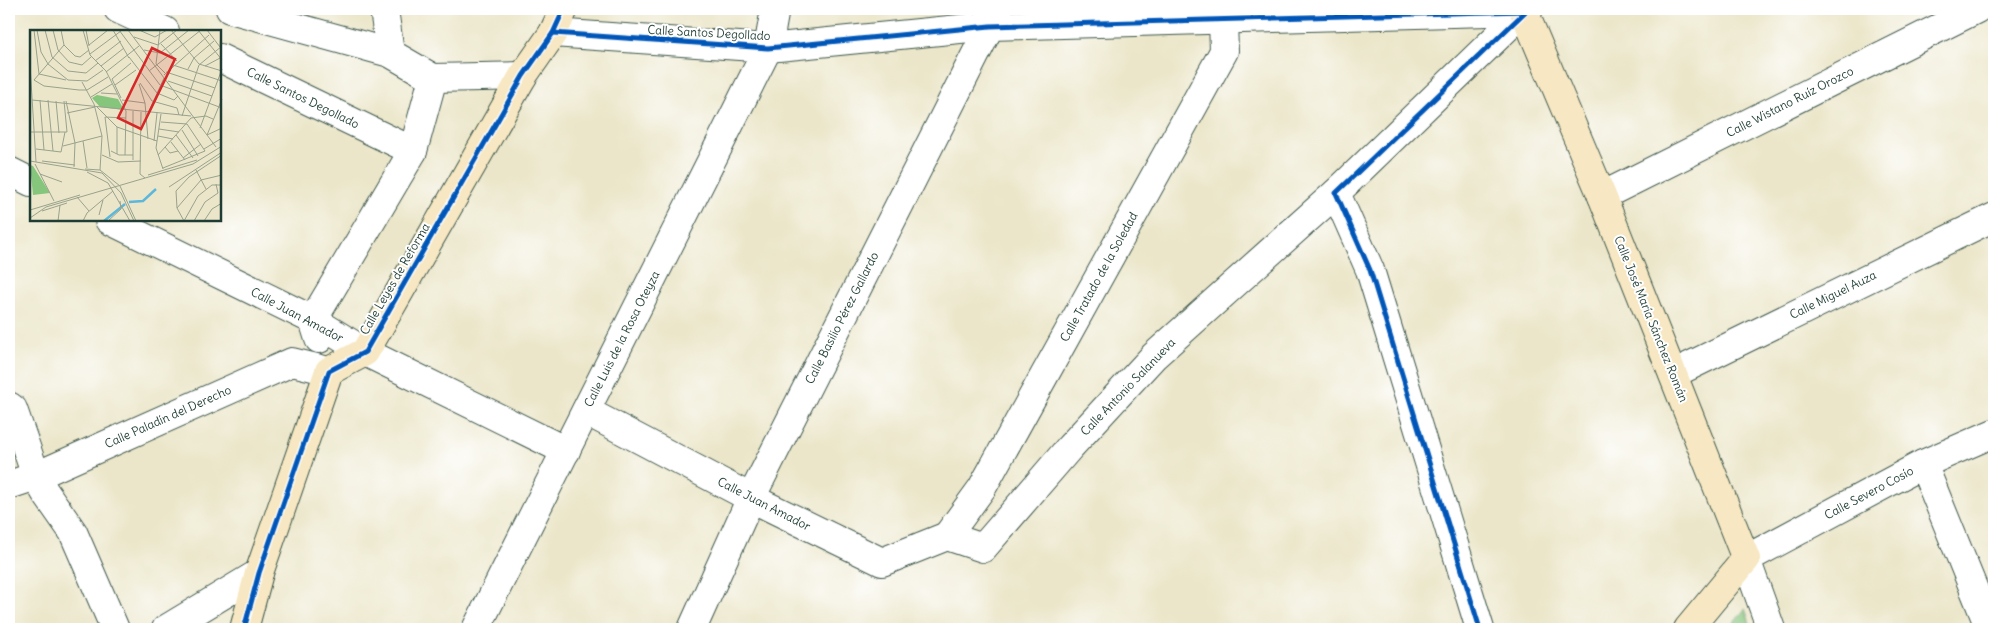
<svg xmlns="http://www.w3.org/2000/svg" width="2003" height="638" viewBox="0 0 2003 638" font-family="Delius,sans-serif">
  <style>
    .green { fill: #86c57c; stroke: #528158 }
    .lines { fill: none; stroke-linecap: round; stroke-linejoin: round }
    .street-casing { stroke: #3e564a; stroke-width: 30 }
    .secondary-casing { stroke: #3e564a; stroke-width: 30 }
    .street { stroke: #fff; stroke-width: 28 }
    .secondary { stroke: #f7e8c3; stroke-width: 28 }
    .cycleway-casing { stroke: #fff; stroke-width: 8 }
    .cycleway { stroke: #0057b8; stroke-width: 5 }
    .labels { text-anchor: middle; stroke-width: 4; stroke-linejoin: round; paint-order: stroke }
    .street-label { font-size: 12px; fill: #1f3d34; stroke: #fff }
    .inset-river { fill: none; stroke: #5db7db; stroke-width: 2.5 }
    .inset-road { fill: none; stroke: #99a28d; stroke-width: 1 }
    .view { fill: #d62828; fill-opacity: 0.15; stroke: #d62828; stroke-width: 2.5 }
    .inset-edge { fill: none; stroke: #1f3d34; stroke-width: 2.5 }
  </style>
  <rect width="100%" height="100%" fill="#fff"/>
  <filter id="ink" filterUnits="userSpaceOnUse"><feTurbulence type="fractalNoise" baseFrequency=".02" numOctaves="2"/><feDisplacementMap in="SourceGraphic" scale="10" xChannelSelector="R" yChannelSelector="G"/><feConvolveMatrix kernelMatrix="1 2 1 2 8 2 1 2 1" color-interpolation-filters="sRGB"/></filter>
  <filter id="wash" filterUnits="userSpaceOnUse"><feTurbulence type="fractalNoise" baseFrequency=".0096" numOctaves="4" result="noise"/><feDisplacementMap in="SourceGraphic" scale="20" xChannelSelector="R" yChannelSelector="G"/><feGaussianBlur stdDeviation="1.12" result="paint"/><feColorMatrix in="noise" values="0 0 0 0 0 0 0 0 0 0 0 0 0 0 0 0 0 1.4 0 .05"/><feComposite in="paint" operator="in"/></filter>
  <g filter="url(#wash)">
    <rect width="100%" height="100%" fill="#ebe6c9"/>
    <polygon class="green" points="1745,609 1752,629 1729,629"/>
  </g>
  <g filter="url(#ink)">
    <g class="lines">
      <defs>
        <g id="street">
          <polyline points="118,9 165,31"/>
          <polyline points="230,9 390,53 433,78 523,76"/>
          <polyline points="384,9 390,53"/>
          <polyline points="553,33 768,48 990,26 1524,11"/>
          <polyline points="220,58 413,151"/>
          <polyline points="9,171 31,182"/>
          <polyline points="1602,196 1977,9"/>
          <polyline points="109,220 313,320 365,352 566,451"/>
          <polyline points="319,339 313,320 413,151 433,78"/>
          <polyline points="1673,374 1994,217"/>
          <polyline points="9,406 13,409 36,476 45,492 73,532 115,629"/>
          <polyline points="586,411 751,498 882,562 947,536"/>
          <polyline points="1923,464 1990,629"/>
          <polyline points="9,485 36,476 292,362 329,371"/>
          <polyline points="947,536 982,488 1224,51 1223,21 1219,9"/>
          <polyline points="947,536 983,548 1070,447 1154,356 1336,193"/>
          <polyline points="166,629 259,573"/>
          <polyline points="476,629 768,48 775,9"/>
          <polyline points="692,629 751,498 990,26 989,13"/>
          <polyline points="1480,629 1370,270 1336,193 1524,11 1529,9"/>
          <polyline points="1771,629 1746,559 1923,464 1994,433"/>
        </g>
        <g id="secondary">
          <polyline points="1523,9 1602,196 1746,559 1688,629"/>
          <polyline points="244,629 259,573 329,371 365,352 523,76 553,33 564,9"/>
        </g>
      </defs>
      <use href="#street" class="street-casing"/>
      <use href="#secondary" class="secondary-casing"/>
      <use href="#street" class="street"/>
      <use href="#secondary" class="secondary"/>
      <defs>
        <g id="cycleway">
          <polyline points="553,33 768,48 990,26 1524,11"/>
          <polyline points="244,629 259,573 329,371 365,352 523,76 553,33 564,9"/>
          <polyline points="1480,629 1370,270 1336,193 1527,10"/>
        </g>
      </defs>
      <use href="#cycleway" class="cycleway-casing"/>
      <use href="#cycleway" class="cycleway"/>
    </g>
  </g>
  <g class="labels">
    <g class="street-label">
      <text transform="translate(709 33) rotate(3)" y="4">Calle Santos Degollado</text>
      <text transform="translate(303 98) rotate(26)" y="4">Calle Santos Degollado</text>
      <text transform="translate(1790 102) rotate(-27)" y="4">Calle Wistano Ruíz Orozco</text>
      <text transform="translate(1099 277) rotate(-61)" y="4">Calle Tratado de la Soledad</text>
      <text transform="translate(395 279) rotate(-60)" y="4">Calle Leyes de Reforma</text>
      <text transform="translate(1833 295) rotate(-26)" y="4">Calle Miguel Auza</text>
      <text transform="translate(297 315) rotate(28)" y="4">Calle Juan Amador</text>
      <text transform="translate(842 318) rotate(-63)" y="4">Calle Basilio Pérez Gallardo</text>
      <text transform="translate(1651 319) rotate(68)" y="4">Calle José María Sánchez Román</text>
      <text transform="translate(622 339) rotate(-63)" y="4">Calle Luis de la Rosa Oteyza</text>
      <text transform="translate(1128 387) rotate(-46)" y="4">Calle Antonio Salanueva</text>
      <text transform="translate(168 417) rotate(-24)" y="4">Calle Paladín del Derecho</text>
      <text transform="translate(1869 493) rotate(-28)" y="4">Calle Severo Cosío</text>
      <text transform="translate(764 504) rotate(27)" y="4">Calle Juan Amador</text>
    </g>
  </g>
  <g transform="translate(30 30)">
    <rect width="191" height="191" fill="#ebe6c9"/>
    <path d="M 67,65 L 88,69 L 94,80 L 70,77 L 62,68 ZM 0,135 L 3,136 L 20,163 L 3,165 Z" fill="#86c57c"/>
    <path class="inset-river" d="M 99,172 L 113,171 L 126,159M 74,191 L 95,174"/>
    <path class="inset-road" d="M 4,0 L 9,44 L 36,50M 7,0 L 11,22 L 18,34 L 38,50 L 57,51 L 73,40M 15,0 L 22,27 L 38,41 L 56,43 L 68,33M 23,0 L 28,20 L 39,32 L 52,35 L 61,27M 31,0 L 34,15 L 45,26 L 50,27 L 59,20M 53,0 L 60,25 L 76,41 L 96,81 L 95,125M 56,0 L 59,16M 83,0 L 99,28M 89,0 L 130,55 L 192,78M 98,0 L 186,117M 109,0 L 125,7 L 137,0M 130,0 L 126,34 L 135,43M 141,0 L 169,34 L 192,41M 168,0 L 192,30M 177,0 L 190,17M 104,7 L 128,15 L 147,0M 131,14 L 147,31M 59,15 L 78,0M 190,17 L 191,0M 114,20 L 130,23 L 159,0M 60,24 L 91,1M 99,27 L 127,63 L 144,70 L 148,66M 65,31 L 91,11M 0,35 L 6,132M 143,35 L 192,51M 71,36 L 94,18M 175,36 L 192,27M 158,39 L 164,28 L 184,11M 119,41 L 171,0M 76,42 L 109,16M 136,42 L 185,58M 134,45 L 179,5M 4,50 L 14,56 L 49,60 L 57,60 L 78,47M 4,50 L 34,15M 138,51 L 182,66M 52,52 L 64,74 L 72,106 L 70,140M 110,53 L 122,71 L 147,78 L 149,85M 109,54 L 115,73M 85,55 L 106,40M 71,63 L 87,64M 61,67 L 82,54M 91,68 L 82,49 L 101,33M 2,70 L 161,86M 10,70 L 14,120M 18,70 L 23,121M 92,70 L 115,73 L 118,109M 26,71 L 29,103M 36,71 L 45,113 L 44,137M 67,77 L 87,97 L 127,111M 119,81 L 134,48M 111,82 L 110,144 L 115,148M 37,83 L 65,77M 131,84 L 126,118 L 133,139M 152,86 L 169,35 L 192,16M 131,92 L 157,94 L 175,121 L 133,138M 87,97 L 87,124M 170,98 L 192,39M 129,99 L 149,102M 152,100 L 168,126M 0,102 L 37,102 L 34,71M 146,105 L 163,128M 177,105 L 192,69M 177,105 L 192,98M 128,106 L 143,109M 53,111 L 57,138M 124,111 L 127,83M 141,112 L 155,130M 33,116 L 72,106M 135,117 L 140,123 L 148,121M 6,119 L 31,122 L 35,102M 174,119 L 192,108M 81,121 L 89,125 L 103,125M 72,125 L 88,132 L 111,131M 128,125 L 161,88 L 176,86 L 183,89M 80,127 L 75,87 L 96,88M 153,128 L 171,114M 103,130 L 103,81M 0,131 L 72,143 L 91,163 L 104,191M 12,131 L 45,135M 5,134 L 24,171M 55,139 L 70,140 L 90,156 L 106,191M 166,140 L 176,159M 57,142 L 78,153 L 100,191M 10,144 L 32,152M 118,145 L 167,130M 139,157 L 192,122M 47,167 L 59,181M 147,178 L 171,150 L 192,145M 0,180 L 50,165M 12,181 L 37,173M 69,185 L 73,170M 0,188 L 16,177 L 163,134 L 192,116M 28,191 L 30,175M 53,191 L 57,183 L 83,161M 78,191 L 91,179 L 90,171M 154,191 L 147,178 L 146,161 L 159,147 L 192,125M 154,191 L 168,166 L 182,155 L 192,155M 164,191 L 175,172 L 188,163 L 186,154M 174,191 L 182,179 L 192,173"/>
    <path class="view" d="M 122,18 L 145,29 L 111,99 L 88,88 Z"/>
    <rect width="191" height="191" class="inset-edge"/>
  </g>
  <rect width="2003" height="638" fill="none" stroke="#fff" stroke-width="30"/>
</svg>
